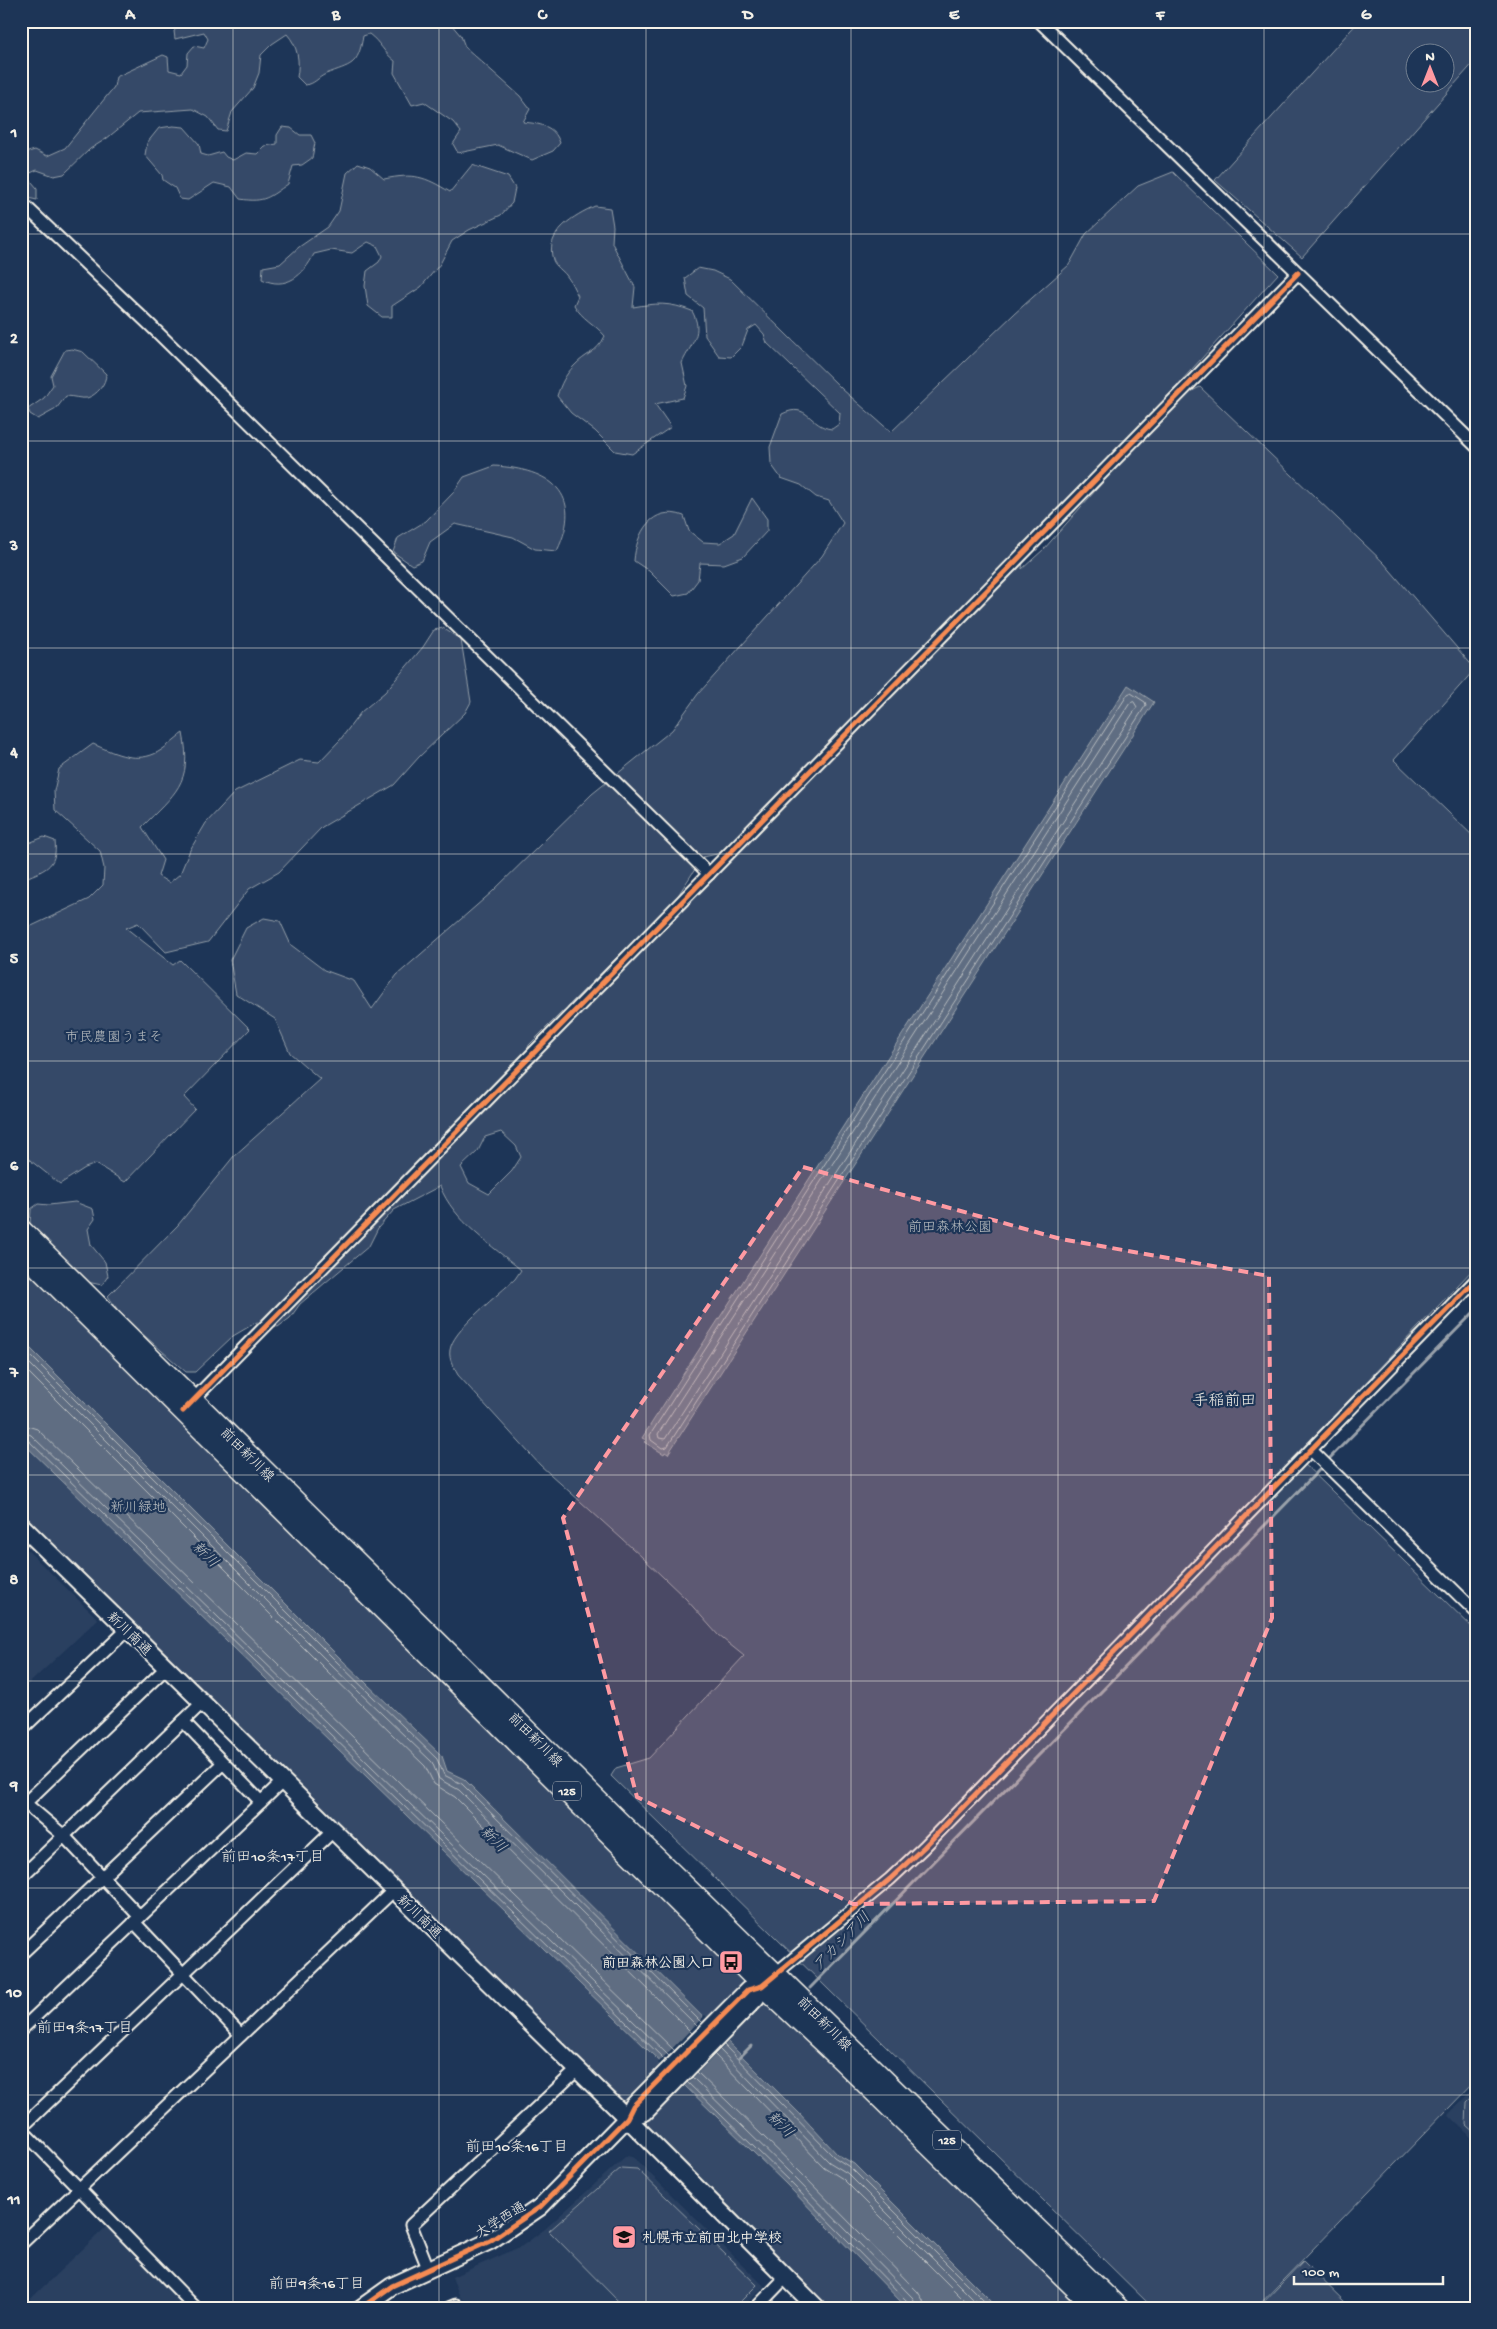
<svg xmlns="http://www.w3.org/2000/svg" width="1497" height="2329" viewBox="0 0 1497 2329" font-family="'Gochi Hand','Klee One',sans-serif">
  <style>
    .built { fill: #2a4060 }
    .green { fill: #354a67; stroke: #949ea8; fill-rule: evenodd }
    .water { fill: #5e6d82; stroke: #9aa2ab }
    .pier { fill: #1d3557 }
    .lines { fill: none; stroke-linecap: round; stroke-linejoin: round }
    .shore { stroke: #b8bcbf; stroke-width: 1 }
    .stream { stroke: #9aa2ab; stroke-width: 3 }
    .street-casing { stroke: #f4f1e8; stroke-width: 15 }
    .secondary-casing { stroke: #f4f1e8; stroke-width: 20 }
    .primary-casing { stroke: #f4f1e8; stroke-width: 22 }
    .street { stroke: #1d3557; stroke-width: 11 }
    .secondary { stroke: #1d3557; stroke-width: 16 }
    .primary { stroke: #1d3557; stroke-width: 19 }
    .cycleway-casing { stroke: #1d3557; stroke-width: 8 }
    .cycleway { stroke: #f68b52; stroke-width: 5 }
    .marked { fill: #ff9aa2; fill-opacity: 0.2; stroke: #ff9aa2; stroke-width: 4; stroke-dasharray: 10 6; stroke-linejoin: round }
    .grid { fill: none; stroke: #f4f1e8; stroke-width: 1; stroke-opacity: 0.55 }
    .labels { text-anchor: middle; stroke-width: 4.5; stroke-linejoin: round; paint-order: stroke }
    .shield { fill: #1d3557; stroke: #b4b9bc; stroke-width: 1 }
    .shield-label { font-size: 12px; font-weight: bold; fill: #f4f1e8 }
    .park-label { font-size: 14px; fill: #bbbfc1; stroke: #1d3557 }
    .street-label { font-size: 14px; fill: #f4f1e8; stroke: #1d3557 }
    .poi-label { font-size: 14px; font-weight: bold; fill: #f4f1e8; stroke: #1d3557; text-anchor: end }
    .water-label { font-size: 15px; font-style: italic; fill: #c0c3c4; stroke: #1d3557 }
    .neighbourhood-label { font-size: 15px; fill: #f4f1e8; stroke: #1d3557 }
    .quarter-label { font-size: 16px; fill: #f4f1e8; stroke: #1d3557 }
    .neatline { fill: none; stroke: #f4f1e8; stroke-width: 2 }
    .grid-label { font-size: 16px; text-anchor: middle; font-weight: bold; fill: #f4f1e8 }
  </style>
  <rect width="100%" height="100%" fill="#1d3557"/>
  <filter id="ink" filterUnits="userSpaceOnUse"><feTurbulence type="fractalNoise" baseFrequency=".02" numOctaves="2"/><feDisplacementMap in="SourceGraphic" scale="10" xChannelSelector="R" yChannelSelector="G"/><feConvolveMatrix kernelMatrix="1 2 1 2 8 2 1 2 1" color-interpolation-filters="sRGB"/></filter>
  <g filter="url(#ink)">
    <g class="built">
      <polygon points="21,1544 98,1619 21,1691"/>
      <polygon points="1476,2086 1476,2142 1448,2115"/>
      <polygon points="626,2156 633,2157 764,2286 742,2308 471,2308 460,2297 452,2277 522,2246 545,2229"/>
      <polygon points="107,2226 190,2308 21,2308"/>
    </g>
    <g class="green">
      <path d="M 185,21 L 424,21 L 428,26 L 451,24 L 461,36 L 465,47 L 520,96 L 530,109 L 523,122 C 540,124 554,125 560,143 L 553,151 L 532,160 L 498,145 L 458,153 L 453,144 L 461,132 L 453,122 L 424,102 L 412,105 L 394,73 L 395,61 C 384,53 380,42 369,34 L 363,36 C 358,67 351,64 326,74 C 317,78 315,84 305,85 L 297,77 C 300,62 298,46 287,34 L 272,44 L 261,55 L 259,73 L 253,88 L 232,112 L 226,131 L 218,130 L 208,117 L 193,109 L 138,113 L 106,139 L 90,149 L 64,174 L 54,176 L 37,170 L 26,175 L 37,188 L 37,200 L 28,198 L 21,192 L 21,154 L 35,150 L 47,156 L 65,148 L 114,87 L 116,77 L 163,55 L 168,57 L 169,70 L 181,73 L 187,65 L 188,53 L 194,46 L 204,48 L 208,39 L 204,32 L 175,39 L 174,31 Z"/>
      <path d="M 1359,21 L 1476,21 L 1476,60 L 1302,257 L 1215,180 ZM 1414,52 L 1444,52 L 1444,82 L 1414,82 Z"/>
      <path d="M 173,126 L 184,127 L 199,144 L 201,154 L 208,156 L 222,152 L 226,157 L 233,160 L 246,153 L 257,154 L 265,146 L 277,144 L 277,135 L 282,127 L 291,128 L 300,135 L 311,135 L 315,143 L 312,158 L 302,165 L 293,166 L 288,184 C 269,197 265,203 240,199 L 231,187 L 214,183 L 188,200 L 180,199 L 175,188 L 163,180 L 162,175 L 145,155 L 147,143 L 159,128 Z"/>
      <path d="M 358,163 L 370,167 L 384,179 C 414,173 424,176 450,192 L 472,165 L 508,177 L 515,188 L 512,203 L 501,215 L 469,230 L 452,241 L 440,264 L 421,287 L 392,306 L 392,317 L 382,317 L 368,306 L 365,286 L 367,271 L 379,262 L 382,256 L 377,246 L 368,242 L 352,253 L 331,250 L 314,254 C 304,275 286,291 262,279 L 263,267 L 280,264 L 299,247 L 328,227 L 339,211 L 347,173 Z"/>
      <path d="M 1173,172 L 1278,274 L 1163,401 L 1026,542 L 1022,569 L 1044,549 L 1176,399 L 1200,387 L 1384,563 L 1475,669 L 1394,760 L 1476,839 L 1476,1266 L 1296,1456 L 1476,1631 L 1476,2080 L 1256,2308 L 1153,2308 L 611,1776 L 616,1768 L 649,1758 L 744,1656 L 718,1635 L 686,1599 L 642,1557 L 540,1465 L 458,1375 C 453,1366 447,1357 451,1346 C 457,1327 499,1294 515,1279 L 521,1270 C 493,1246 453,1221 440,1186 L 394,1210 L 378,1228 L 369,1246 L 300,1304 L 290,1318 L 278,1327 L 257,1322 L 233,1336 L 195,1372 L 186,1372 L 122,1316 L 108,1296 L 178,1225 L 234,1156 L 320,1079 L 290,1053 L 275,1019 L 236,994 L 230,960 L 246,928 L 264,918 L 280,921 L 291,945 L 324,970 L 354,981 L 372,1009 L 397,975 L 492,892 L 592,794 L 672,730 L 698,694 L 822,556 L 843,523 L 829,501 L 816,497 L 801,485 L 781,478 L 771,464 L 770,447 L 782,414 C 809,401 809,427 832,429 L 839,424 L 840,413 L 767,343 L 764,334 L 756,325 L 748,330 L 742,346 L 731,357 L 719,356 L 705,336 L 703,308 L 688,296 L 685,278 L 698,268 L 713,271 L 730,279 L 842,389 L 891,432 L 1014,314 L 1069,265 L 1086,234 L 1138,186 ZM 722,853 L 675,900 L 703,857 ZM 623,951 L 622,968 L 530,1067 L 521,1070 L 529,1045 ZM 501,1132 L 516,1146 L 521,1157 L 512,1171 L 489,1194 L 469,1183 L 461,1167 L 478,1151 L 485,1137 Z"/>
      <path d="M 595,206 L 610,208 L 613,226 L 612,243 L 635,287 L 633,307 C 656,303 669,302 692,311 C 704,333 692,342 682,363 L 687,386 L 683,398 L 655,404 L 671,427 L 632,454 L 615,451 L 595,431 L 571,413 L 557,396 C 561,384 565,375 574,366 C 586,353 597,353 605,336 C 595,324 582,319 574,305 L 578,296 C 574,289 571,281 566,275 C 563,271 555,266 553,260 C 544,232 575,215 595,206 Z"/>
      <path d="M 72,349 L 83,352 L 106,374 C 106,384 97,395 87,398 C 81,399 72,396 66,396 L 56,409 L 38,419 L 30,414 L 28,409 L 44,398 L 53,385 L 51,376 L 65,350 Z"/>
      <path d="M 494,466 C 550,469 585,493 557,551 L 535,549 L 513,537 L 455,524 L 430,542 L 422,561 L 412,565 L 393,552 L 398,538 L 426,521 L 453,493 L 464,477 Z"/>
      <path d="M 752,498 L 767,519 L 767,531 L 743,557 L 724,564 L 700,563 L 698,580 L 688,593 L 674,596 L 649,571 L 634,561 C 636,533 652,504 684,516 L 689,531 L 703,542 L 720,543 L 734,534 Z"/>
      <path d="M 443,628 L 461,640 L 471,702 L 465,713 L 419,757 L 394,785 L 322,827 L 279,872 L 249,889 L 208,942 L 166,952 L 138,923 L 126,928 L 173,965 L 180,960 L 250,1029 L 184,1097 L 195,1109 L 125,1182 L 96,1164 L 85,1168 L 60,1184 L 21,1153 L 21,931 L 89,899 L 103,885 L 104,868 L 100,851 L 55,810 L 54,791 L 59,769 L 93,744 C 112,752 133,763 154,754 C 164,750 174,739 183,733 C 193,784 175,793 142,827 L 163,860 L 158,876 L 169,883 L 180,874 L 190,850 L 206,823 L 235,792 L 300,760 L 319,762 L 340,740 L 361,712 L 385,692 L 423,647 L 434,630 Z"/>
      <path d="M 44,837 L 55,841 C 58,869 43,870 21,880 L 21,846 Z"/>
      <polygon points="75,1202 93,1209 95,1219 88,1229 91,1245 105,1262 108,1276 102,1285 87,1282 30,1223 31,1209 38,1204 49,1205"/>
      <polygon points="21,1261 807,2041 1081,2308 824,2308 74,1570 21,1517"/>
      <polygon points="1476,2093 1476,2134 1466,2125 1467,2102"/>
      <polygon points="621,2168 637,2169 757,2285 734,2308 625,2308 549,2231"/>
      <polygon points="1303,2261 1351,2308 1258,2308"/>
    </g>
    <g class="water">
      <polygon points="1128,685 1154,702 668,1454 665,1452 664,1454 644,1442 646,1440 642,1438"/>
      <polygon points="21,1339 341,1659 442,1756 447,1771 464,1779 799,2113 837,2154 854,2164 998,2308 907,2308 786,2184 21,1441"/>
    </g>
    <polygon class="pier" points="705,2015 730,2040 683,2088 658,2063"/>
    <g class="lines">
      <g class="shore">
        <polygon points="1131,693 1145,702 1146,705 667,1447 662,1448 651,1440 650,1435 1128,694"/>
        <polygon points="1134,702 1137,707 665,1439 659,1438 658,1434 1130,703"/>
        <polyline points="21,1346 337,1662 437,1759 444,1775 462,1784 702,2023"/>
        <polyline points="21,1355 333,1667 432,1762 439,1779 459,1790 698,2027"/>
        <polyline points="21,1365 328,1672 425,1766 434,1784 455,1797 692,2033"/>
        <polyline points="21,1424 37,1429 675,2051"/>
        <polyline points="21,1431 31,1435 669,2056"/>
        <polyline points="21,1437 27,1439 665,2060"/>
        <polyline points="724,2045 834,2157 851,2168 991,2308"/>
        <polyline points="719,2049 829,2162 847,2173 982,2308"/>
        <polyline points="714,2054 824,2167 843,2179 972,2308"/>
        <polyline points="697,2072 799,2171 918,2292 923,2300 924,2308"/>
        <polyline points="692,2077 793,2176 913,2298 916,2308"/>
        <polyline points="687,2082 789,2181 908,2302 910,2308"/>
      </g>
      <g class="stream">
        <polyline points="1327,1461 1476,1310"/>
        <polyline points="810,1988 1323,1466"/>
        <polyline points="739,2058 751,2046"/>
      </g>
      <defs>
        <g id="street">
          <polyline points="1039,21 1476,446"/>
          <polyline points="21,202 150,325 709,874"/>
          <polyline points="189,1404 1298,273"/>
          <polyline points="1311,1450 1476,1612"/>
          <polyline points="183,1721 261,1802"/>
          <polyline points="21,1730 127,1630"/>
          <polyline points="25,1803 64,1836 140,1917"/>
          <polyline points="21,1807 166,1668"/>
          <polyline points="21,1877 202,1703"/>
          <polyline points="134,1922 241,2035"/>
          <polyline points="21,1954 223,1763"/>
          <polyline points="775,1974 890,1879 924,1847 1476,1280"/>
          <polyline points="21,2030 282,1782"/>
          <polyline points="21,2128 333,1831"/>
          <polyline points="21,2129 196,2308"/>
          <polyline points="21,2244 394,1890"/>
          <polyline points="428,2268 411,2225 577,2070"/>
          <polyline points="449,2308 456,2305 459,2308"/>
          <polyline points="756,2308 786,2277"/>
        </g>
        <g id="secondary">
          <polyline points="21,1525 627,2118 817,2308"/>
          <polyline points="627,2118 645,2112 756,1998 762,1986"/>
          <polyline points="361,2308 392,2286 490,2241 540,2207 627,2118 633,2106 748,1990 762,1986 770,1979"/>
        </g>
        <g id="primary">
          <polyline points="21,1229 618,1820 1119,2308"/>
          <polyline points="21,1251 762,1986 842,2061 1095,2308"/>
        </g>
      </defs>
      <use href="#street" class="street-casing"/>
      <use href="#secondary" class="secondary-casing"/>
      <use href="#primary" class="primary-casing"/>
      <use href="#street" class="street"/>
      <use href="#secondary" class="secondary"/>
      <use href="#primary" class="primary"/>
      <defs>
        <g id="cycleway">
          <polyline points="183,1411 1298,273"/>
          <polyline points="361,2308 392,2286 490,2241 540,2207 627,2118 633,2106 748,1990 762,1986 890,1879 924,1847 1476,1280"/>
        </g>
      </defs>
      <use href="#cycleway" class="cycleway-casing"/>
      <use href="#cycleway" class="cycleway"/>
    </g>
  </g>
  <path class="marked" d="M 803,1167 L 1061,1239 L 1269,1276 L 1272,1618 L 1154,1901 L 853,1904 L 637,1797 L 563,1518 Z"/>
  <path class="grid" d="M 233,21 L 233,2308M 439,21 L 439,2308M 646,21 L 646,2308M 851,21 L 851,2308M 1058,21 L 1058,2308M 1264,21 L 1264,2308M 21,234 L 1476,234M 21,441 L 1476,441M 21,648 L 1476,648M 21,854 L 1476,854M 21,1061 L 1476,1061M 21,1268 L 1476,1268M 21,1475 L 1476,1475M 21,1681 L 1476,1681M 21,1888 L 1476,1888M 21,2095 L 1476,2095"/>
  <defs>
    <symbol id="bus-square" viewBox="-11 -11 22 22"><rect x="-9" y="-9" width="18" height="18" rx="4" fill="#ff9aa2" stroke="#1d3557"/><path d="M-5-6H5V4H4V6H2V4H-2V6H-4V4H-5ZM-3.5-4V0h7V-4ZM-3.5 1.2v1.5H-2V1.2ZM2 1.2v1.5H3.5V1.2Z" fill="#111"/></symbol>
    <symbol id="school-square" viewBox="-11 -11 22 22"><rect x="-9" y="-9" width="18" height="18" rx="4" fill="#ff9aa2" stroke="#1d3557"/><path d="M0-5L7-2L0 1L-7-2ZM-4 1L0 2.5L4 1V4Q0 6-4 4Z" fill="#111"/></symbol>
  </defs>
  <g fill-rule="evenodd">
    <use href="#bus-square" x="717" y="1948" width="28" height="28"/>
    <use href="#school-square" x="610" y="2223" width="28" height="28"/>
  </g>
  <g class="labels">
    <g class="shield">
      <rect x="553" y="1781.5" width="28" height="19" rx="4"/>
      <rect x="933" y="2130.5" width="28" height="19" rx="4"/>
    </g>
    <g class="shield-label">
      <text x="567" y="1795">125</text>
      <text x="947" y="2144">125</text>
    </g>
    <g class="park-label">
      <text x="114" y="1041">市民農園うまそ</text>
      <text x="950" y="1231">前田森林公園</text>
      <text x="138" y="1511">新川緑地</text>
    </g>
    <g class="street-label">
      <text transform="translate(248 1454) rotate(45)" y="5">前田新川線</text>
      <text transform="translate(130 1633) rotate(44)" y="5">新川南通</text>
      <text transform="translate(536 1739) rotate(45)" y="5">前田新川線</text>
      <text transform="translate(420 1916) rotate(44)" y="5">新川南通</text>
      <text transform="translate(825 2023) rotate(45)" y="5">前田新川線</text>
      <text transform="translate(500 2219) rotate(-31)" y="5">大学西通</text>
    </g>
    <g class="poi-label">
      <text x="714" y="1967">前田森林公園入口</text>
      <text x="642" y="2242" text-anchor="start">札幌市立前田北中学校</text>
    </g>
    <g class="water-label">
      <text transform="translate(206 1554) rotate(45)" y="5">新川</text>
      <text transform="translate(494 1839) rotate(45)" y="5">新川</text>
      <text transform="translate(841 1941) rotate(-46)" y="5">アカシア川</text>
      <text transform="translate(781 2124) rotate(45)" y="5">新川</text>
    </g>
    <g class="neighbourhood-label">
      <text x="273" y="1861">前田10条17丁目</text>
      <text x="85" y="2032">前田9条17丁目</text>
      <text x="517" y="2151">前田10条16丁目</text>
      <text x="317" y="2288">前田9条16丁目</text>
    </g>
    <g class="quarter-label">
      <text x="1224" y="1405">手稲前田</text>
    </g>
  </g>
  <rect width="1497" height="2329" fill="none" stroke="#1d3557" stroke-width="55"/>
  <g transform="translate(1430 68)"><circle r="24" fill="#1d3557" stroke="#738091"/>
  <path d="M0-4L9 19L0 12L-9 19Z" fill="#ff9aa2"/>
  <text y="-8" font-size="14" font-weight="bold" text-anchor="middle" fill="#f4f1e8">N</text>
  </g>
  <path d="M1294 2276v8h149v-8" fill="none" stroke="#f4f1e8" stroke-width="2.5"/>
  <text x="1302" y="2276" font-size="15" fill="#f4f1e8" stroke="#1d3557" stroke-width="4" paint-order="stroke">100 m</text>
  <rect x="28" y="28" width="1442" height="2274" class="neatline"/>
  <g class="grid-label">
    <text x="130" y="19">A</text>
    <text x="336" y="19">B</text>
    <text x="542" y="19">C</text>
    <text x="748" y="19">D</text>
    <text x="954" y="19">E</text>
    <text x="1160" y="19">F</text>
    <text x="1366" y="19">G</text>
    <text x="14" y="137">1</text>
    <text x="14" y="343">2</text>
    <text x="14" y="550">3</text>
    <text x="14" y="757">4</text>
    <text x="14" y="963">5</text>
    <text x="14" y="1170">6</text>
    <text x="14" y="1377">7</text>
    <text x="14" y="1584">8</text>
    <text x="14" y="1790">9</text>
    <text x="14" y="1997">10</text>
    <text x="14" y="2204">11</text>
  </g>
</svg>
